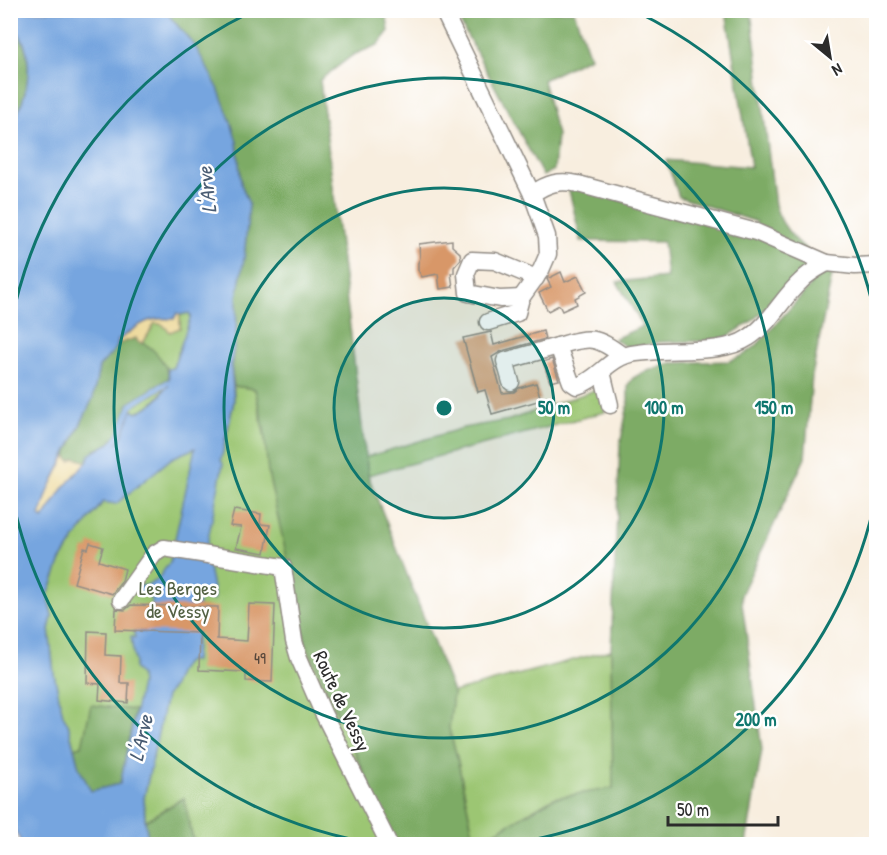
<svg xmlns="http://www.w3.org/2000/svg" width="887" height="855" viewBox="0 0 887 855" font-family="'Patrick Hand',sans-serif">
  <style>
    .green { fill: #9cc673; stroke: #64784f; stroke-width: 1.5 }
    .forest { fill: #7dab65; stroke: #546b48; stroke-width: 1.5 }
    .sand { fill: #eeda9e; stroke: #8c8264; stroke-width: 1.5 }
    .water { fill: #76a5df; stroke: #506885; stroke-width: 1.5; fill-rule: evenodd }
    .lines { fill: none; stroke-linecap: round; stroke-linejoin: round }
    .stream { stroke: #76a5df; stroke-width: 4.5 }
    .building { fill: #d89767 }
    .minor-casing { stroke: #928c85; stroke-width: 19 }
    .minor { stroke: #fff; stroke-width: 16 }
    .ring { fill: none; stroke: #0f766e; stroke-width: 3 }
    .labels { text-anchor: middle; stroke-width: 5; stroke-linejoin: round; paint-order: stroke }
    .number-label { font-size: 16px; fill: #56463a }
    .park-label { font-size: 20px; fill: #536144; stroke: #fff }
    .street-label { font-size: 20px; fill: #2b2b2b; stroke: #fff }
    .water-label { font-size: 21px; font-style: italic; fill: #495c73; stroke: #fff }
    .centre { fill: #0f766e; stroke: #fff; stroke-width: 3 }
    .ring-label { font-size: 18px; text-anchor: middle; font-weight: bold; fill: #0f766e; stroke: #fff; stroke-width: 5; stroke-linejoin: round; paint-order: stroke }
  </style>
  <rect width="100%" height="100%" fill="#fff"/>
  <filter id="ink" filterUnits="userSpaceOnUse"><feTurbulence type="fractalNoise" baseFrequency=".0167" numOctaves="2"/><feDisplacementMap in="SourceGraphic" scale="12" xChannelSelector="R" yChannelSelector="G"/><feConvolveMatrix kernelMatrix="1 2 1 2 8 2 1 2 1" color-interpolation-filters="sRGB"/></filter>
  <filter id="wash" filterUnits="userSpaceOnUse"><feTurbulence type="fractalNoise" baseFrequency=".008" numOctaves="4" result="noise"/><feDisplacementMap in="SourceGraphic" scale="24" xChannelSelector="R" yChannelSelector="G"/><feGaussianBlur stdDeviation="1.35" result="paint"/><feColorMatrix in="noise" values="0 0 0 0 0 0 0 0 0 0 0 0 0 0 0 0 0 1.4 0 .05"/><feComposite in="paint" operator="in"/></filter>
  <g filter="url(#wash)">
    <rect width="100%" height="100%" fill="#f8eedf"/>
    <g class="green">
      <path d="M 189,313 L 191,316 C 186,334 178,350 173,368 L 168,369 L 151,348 L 143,343 L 155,323 L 180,328 L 180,315 Z"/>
      <polygon points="234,386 255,389 306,643 396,844 194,844 183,798 145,821 144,798 162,714 135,710 82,746 74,748 68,724 63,716 54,674 49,629 52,617 48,595 61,560 76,537 103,502 116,503 172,458 184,452 226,439 234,401"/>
      <path d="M 164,388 C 159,401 148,406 137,413 L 133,410 L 133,407 Z"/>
      <polygon points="601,388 605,412 368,475 366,457 463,428 509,420"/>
      <polygon points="611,650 613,789 554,798 475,844 457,757 449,729 453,692"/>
    </g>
    <g class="forest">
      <path d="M 165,11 L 386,11 L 389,31 L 378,45 L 353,55 L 320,80 L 368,475 L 453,692 L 449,729 L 457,757 L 475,844 L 554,798 L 613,788 L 611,650 L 620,445 L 628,404 L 628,385 L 633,378 L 642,373 L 671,363 L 729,361 L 742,356 L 756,346 L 811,285 L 804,274 L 751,322 L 727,337 L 709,341 L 660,342 L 629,349 L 614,339 L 643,326 L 617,282 L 667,277 L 663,242 L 581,241 L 568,186 L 748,235 L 757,222 L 679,197 L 666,160 L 751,167 L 726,11 L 751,11 L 775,205 C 783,235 809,252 833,270 L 812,376 L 805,458 L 741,595 L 762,750 L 746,844 L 396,844 L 306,643 L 268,473 L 264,428 L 255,389 L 234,386 L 231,366 L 236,333 L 237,296 L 244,259 L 249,204 L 241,184 L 237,142 L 231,122 L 195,46 Z"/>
      <polygon points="454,11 574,11 590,57 543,80 557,135 554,170 543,176"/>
      <path d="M 11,25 C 16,28 17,30 20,35 C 37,64 25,102 11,130 Z"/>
      <path d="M 136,338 C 139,343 143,343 148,346 C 158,353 168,367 169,378 L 129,403 L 119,431 L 110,443 L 95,450 L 87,462 L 75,458 L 70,461 L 66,456 L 93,398 L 99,367 L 118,344 Z"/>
      <polygon points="91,705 135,710 120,784 91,791 79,768 74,748 82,746"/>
      <polygon points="184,798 194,844 149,844 145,821"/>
    </g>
    <g class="sand">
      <path d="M 177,313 L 180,315 L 180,328 L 170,332 L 163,325 L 155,323 L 143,343 L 138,342 L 136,338 L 118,344 L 118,340 C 140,325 146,316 174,319 Z"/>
      <polygon points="66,456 70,461 75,458 87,462 65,486 43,519 40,516 49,489"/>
    </g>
    <path class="water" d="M 11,11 L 165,11 L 195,46 L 218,88 L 231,122 L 237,142 L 241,184 L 249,204 L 244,259 L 237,296 L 236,333 L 231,366 L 234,401 L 221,460 L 223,464 L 206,549 C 207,567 214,582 214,600 L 199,599 L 195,661 L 188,661 L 180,669 L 172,688 L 166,696 L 144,798 L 145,821 L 149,844 L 22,844 L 11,823 L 10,130 C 25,102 37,64 20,35 C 17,30 16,28 11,25 ZM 177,313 L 180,315 L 189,313 L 191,316 L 173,368 L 168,369 L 169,378 L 168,386 C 163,389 163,394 159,398 C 154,404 144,409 137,413 L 132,410 L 121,438 L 116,444 L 110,443 L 90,454 L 87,462 L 65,486 L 43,519 L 40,516 L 49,489 L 93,398 L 99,367 L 117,347 L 118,340 C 140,325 146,316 174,319 ZM 195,448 L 170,562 L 157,580 L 145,586 L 138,585 L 138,593 L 146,593 L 152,601 L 145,632 L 134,631 L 135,638 L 131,637 L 135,664 L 134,668 L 140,675 L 141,684 L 120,784 L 91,791 L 79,768 L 68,724 L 63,715 L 54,674 L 49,629 L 52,617 L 48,595 L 61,560 L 76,537 L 103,502 L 116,504 L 172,458 Z"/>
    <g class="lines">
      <polyline class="stream" points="113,444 120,433 131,405 168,382"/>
    </g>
    <g id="blocks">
      <g class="building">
        <polygon points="452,240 452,246 460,253 461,259 454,267 454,273 451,273 453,287 440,289 438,274 422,277 418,270 418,263 420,258 419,244"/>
        <polygon points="561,272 565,282 578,276 586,292 575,298 577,304 562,311 559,305 548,311 539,293 551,287 547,279"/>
        <polygon points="543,331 545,339 502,351 492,357 502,393 514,392 519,388 536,383 541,400 492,414 485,390 478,392 463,338 491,332 494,345"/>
        <polygon points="552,359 559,380 550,382 543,362"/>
        <polygon points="234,510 261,514 260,524 270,525 265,553 236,548 241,527 230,526"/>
        <polygon points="90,543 103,547 99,561 125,569 122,581 112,594 74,583 84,548 88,549"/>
        <polygon points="249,604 275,605 272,682 246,681 246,672 199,670 200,633 115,630 116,609 125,610 131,605 218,607 217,639 247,641"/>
        <polygon points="88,631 106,632 105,655 121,656 120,683 129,683 128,703 99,700 100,684 87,683"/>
      </g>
    </g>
  </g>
  <g filter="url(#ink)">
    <use href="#blocks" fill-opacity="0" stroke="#928c85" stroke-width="1.5"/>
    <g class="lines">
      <defs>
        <g id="minor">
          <polyline points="443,10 532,194"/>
          <polyline points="521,298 500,299 468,293 466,274 472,260 495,261 536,278"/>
          <path d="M 488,322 L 517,313 L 521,298 L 541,270 L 548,254 L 547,236 L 532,194 C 548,183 559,180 578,184 L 756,232 L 827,263 L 855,266 L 876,265"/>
          <path d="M 623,356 C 596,336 590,336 558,346 L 571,382 L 577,386 C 596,381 608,360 627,355 C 662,346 720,357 748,338 C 770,324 782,298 801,281 C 808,273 818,268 827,263"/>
          <polyline points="602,372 610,405"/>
          <polyline points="511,382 505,361 558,346"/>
          <polyline points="121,600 154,554 164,548 283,567 294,641 299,658 323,713 389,844"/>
        </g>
      </defs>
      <use href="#minor" class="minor-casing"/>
      <use href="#minor" class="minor"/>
    </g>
  </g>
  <circle cx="444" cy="408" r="110" fill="#0f766e" fill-opacity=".12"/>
  <g class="ring">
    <circle cx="444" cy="408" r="110"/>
    <circle cx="444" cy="408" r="220"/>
    <circle cx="444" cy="408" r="330"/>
    <path d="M876 496A441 441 0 0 1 509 844M379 844A441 441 0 0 1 11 492M11 324A441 441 0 0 1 251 12M637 12A441 441 0 0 1 876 320"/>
  </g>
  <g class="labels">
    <g class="number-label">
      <text x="260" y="664">49</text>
    </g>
    <g class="park-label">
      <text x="178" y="595">Les Berges<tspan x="178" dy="23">de Vessy</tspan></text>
    </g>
    <g class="street-label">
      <text transform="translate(342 701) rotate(65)" y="7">Route de Vessy</text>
    </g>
    <g class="water-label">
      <text transform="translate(207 190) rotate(-96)" y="7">L'Arve</text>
      <text transform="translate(141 738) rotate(-77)" y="7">L'Arve</text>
    </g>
  </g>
  <circle cx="444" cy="408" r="9" class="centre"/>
  <g class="ring-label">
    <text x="554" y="414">50 m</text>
    <text x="664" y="414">100 m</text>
    <text x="774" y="414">150 m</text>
    <text x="756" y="726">200 m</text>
  </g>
  <rect width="887" height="855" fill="none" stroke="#fff" stroke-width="36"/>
  <g transform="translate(830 57) rotate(150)" stroke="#ffffff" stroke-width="4.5" paint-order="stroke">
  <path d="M0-4.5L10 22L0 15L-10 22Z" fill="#2b2b2b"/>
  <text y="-9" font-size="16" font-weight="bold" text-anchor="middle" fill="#2b2b2b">N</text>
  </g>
  <path d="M668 816v9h110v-9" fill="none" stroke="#2b2b2b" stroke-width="3"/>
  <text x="677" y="816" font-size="18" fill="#2b2b2b" stroke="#ffffff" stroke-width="4.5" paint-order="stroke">50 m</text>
</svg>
